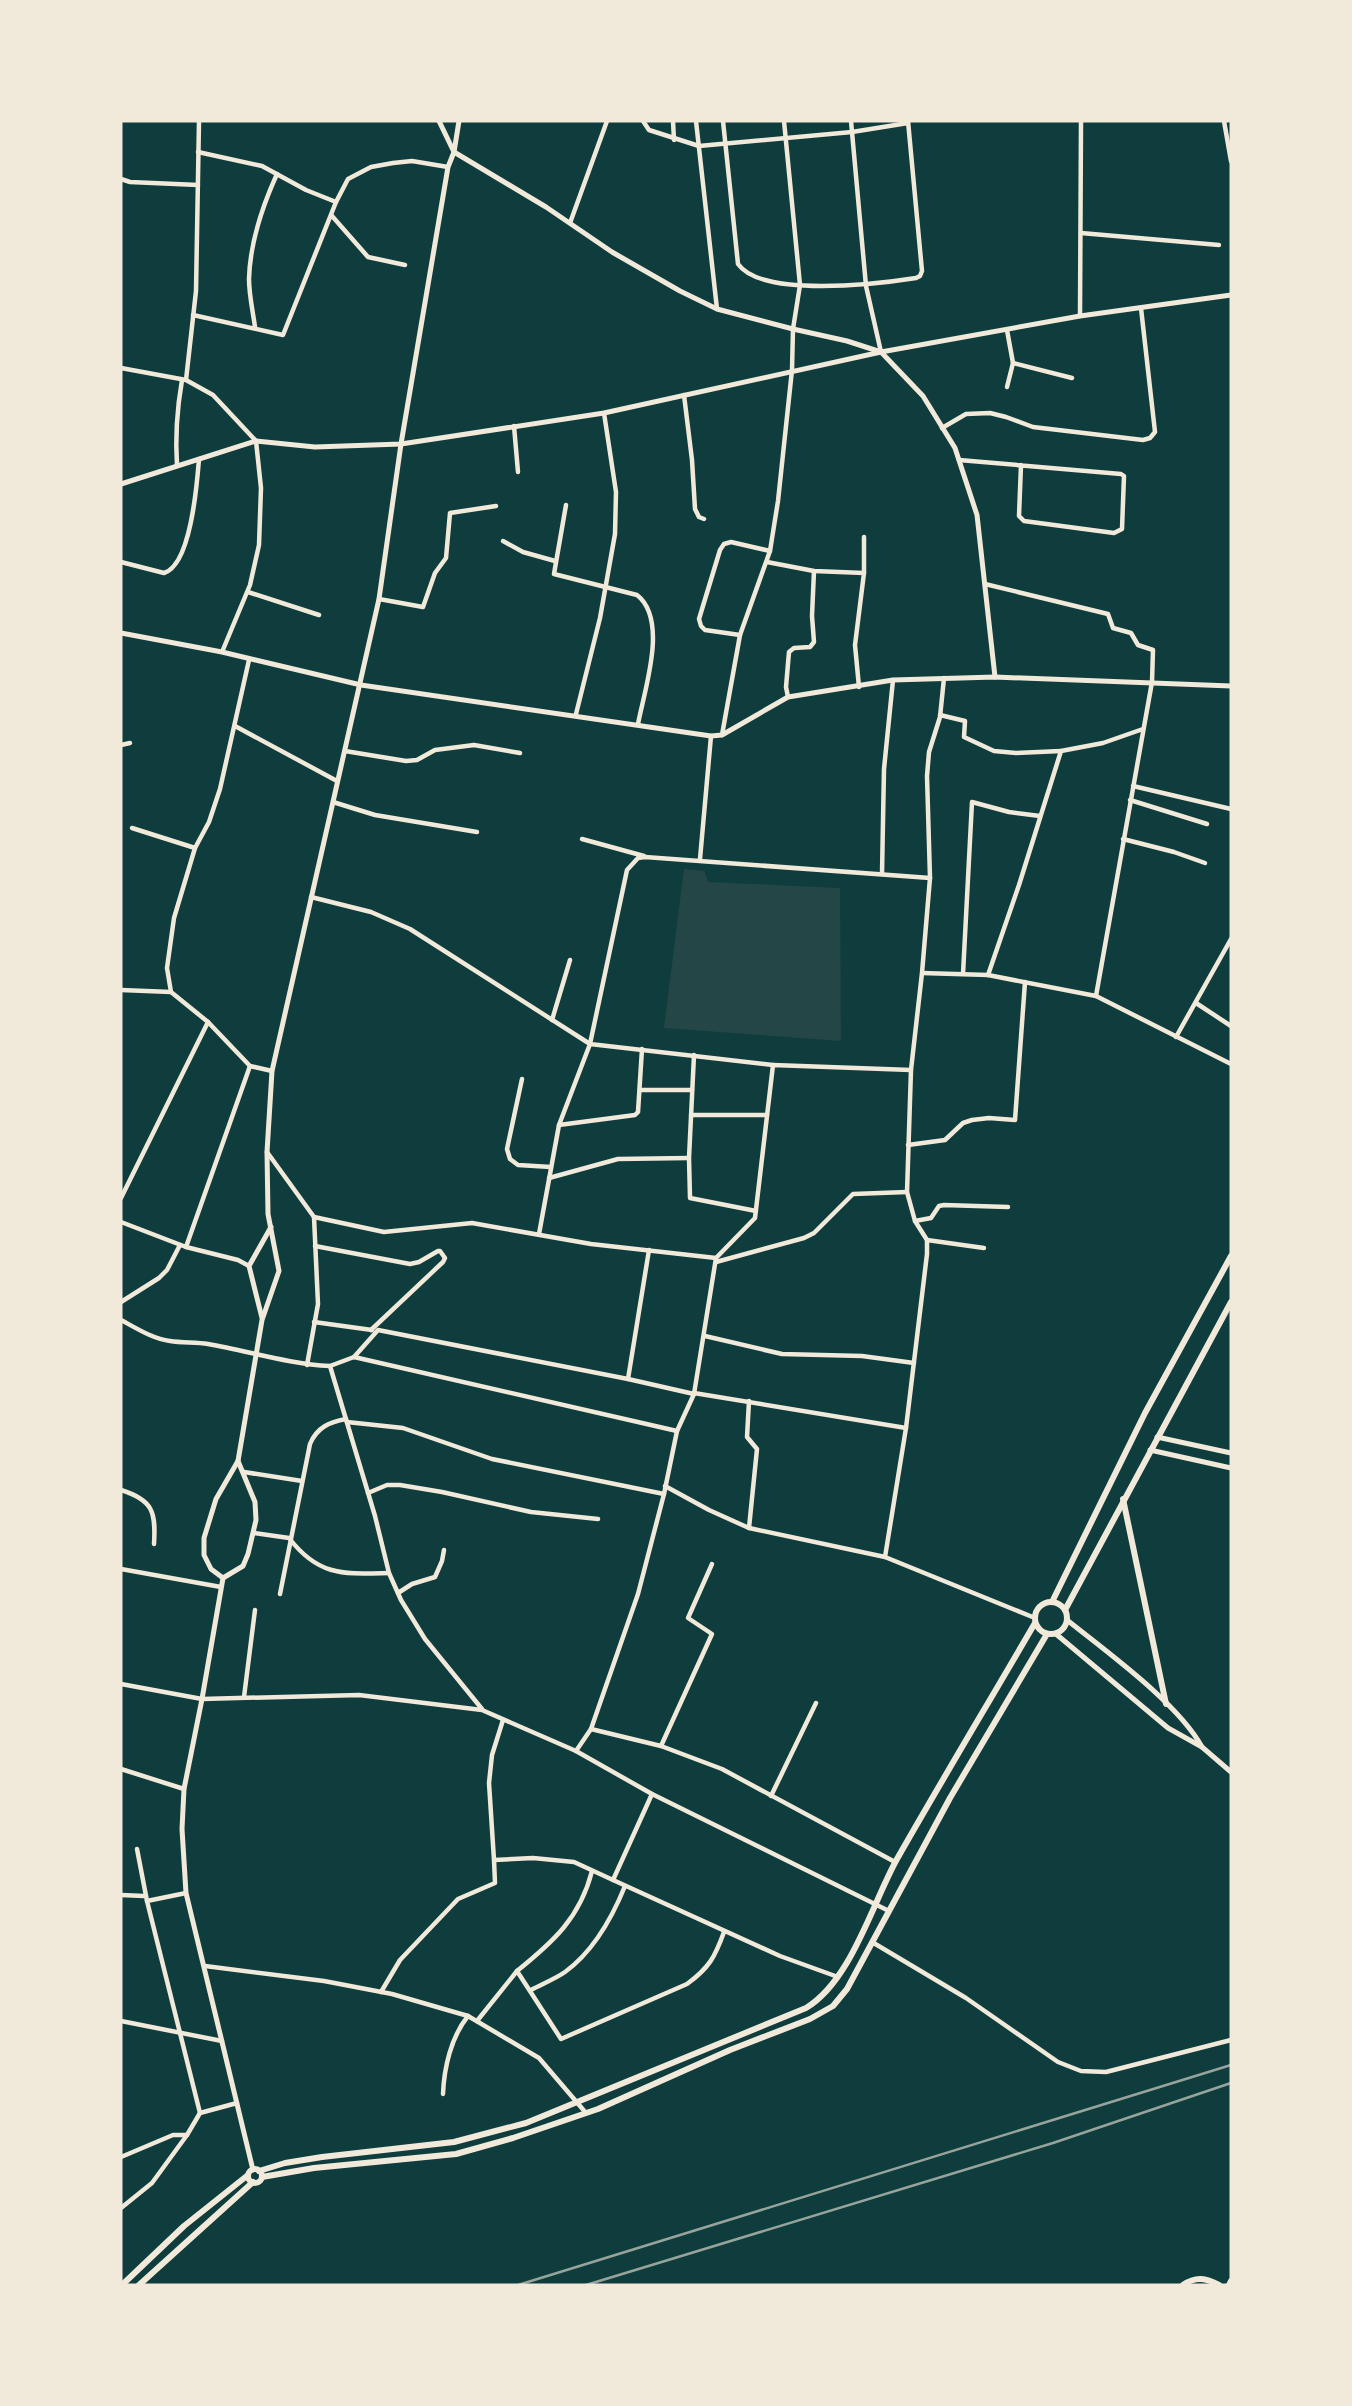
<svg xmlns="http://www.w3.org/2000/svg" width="1352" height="2406" viewBox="0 0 1352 2406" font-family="Georgia,serif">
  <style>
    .green { fill: #244646 }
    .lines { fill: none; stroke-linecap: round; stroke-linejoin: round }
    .minor { stroke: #f1e9da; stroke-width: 4.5 }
    .tertiary { stroke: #f1e9da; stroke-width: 5 }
    .secondary { stroke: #f1e9da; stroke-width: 5 }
    .primary { stroke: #f1e9da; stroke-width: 6 }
    .rail { stroke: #97a49c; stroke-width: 2.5 }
  </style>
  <rect width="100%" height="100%" fill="#0f3d3e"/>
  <polygon class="green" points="684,869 704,871 708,882 840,888 841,1041 664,1028"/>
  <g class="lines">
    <g class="minor">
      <polyline points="643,121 649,130 699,146 852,132 908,123"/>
      <polyline points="673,121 674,140"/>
      <polyline points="696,121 717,309"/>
      <path d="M 723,121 L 738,264 C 762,298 878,284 916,278 L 920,276 L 922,271 L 908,121"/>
      <polyline points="851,121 866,286 881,352"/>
      <polyline points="1224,121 1231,161"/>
      <polyline points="198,152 262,166 306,190 336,202"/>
      <polyline points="121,179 130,182 198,185"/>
      <polyline points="332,216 368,257 405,265"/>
      <polyline points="570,223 607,121"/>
      <polyline points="1081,233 1219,245"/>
      <polyline points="193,315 283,335 336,202 348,179 371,167 393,163 412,161 448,167"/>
      <polyline points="1080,316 1081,121"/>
      <path d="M 255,327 C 253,312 249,295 249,279 C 250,242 262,207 277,174"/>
      <polyline points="1007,330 1013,363 1007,387"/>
      <polyline points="1013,363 1072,378"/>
      <polyline points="121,368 186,380 213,395 256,441 261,488 259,545 250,585 222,652"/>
      <polyline points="186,380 196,291 199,121"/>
      <polyline points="684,395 692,460 695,509 699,517 704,519"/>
      <polyline points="514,426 518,472"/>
      <polyline points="942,428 966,414 990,413 1006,417 1033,427 1143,440 1150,438 1155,432 1141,308"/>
      <polyline points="959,460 1121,474 1124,476 1122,529 1114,533 1024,521 1019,516 1021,465"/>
      <path d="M 177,466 C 175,436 177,409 182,380"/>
      <path d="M 566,505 L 554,574 L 637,595 C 669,620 644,691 638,724"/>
      <polyline points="503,541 523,552 555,561"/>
      <path d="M 121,562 L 164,573 C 191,565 197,484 199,459"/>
      <polyline points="767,562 814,571 864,573 855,645 859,687"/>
      <polyline points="864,573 864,537"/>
      <polyline points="985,584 1108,614 1113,628 1131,633 1138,645 1153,650 1152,682 1096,996"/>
      <polyline points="248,592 319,615"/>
      <polyline points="379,599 423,607 435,573 446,558 450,513 496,506"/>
      <polyline points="740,635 705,630 701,626 699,619 720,550 724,544 731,542 770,551"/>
      <polyline points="944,678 940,717 929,752 927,776 930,878 922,973 911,1070 907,1192 915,1221 927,1240 927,1254 906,1428 885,1557 1035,1618"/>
      <polyline points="788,697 786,687 789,652 794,648 810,647 814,642 812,616 814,571"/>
      <polyline points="576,714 600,618 615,534 616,492 604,413"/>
      <polyline points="940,715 965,721 964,737 994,751 1016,753 1061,751"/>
      <polyline points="235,726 337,781"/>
      <polyline points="722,735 740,635 770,551 778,501 792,370 793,329 800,285 784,121"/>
      <polyline points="121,745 130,743"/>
      <polyline points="345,751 406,761 417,760 435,750 474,745 520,753"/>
      <polyline points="1133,786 1231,809"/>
      <polyline points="1130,800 1207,824"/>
      <polyline points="333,802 375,815 477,832"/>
      <polyline points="132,828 195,848"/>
      <polyline points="582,839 644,856"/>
      <polyline points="1123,839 1174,852 1205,863"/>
      <polyline points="700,859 711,736"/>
      <polyline points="882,874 884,769 893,680"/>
      <polyline points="311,897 371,912 410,929 590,1044 559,1125 539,1234"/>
      <polyline points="922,973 988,975 1096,996 1231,1064"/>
      <polyline points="963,974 972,802 1009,812 1040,816"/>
      <polyline points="988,975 1019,885 1061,751 1103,743 1143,729"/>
      <polyline points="121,990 171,992"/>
      <polyline points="1196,1003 1231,1026"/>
      <polyline points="552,1020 570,960"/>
      <polyline points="208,1022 250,1066 272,1071"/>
      <polyline points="1176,1037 1231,939"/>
      <polyline points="694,1055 689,1158 690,1198 756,1211"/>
      <polyline points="773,1065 590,1044 627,870 638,858 645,857 930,878"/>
      <polyline points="522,1079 507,1149 510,1159 518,1165 551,1167"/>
      <polyline points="640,1090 692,1090"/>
      <polyline points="691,1115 767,1115"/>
      <polyline points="559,1125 635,1115 638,1112 642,1049"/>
      <polyline points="908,1145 945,1140 963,1123 972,1120 989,1118 1015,1120 1025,982"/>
      <polyline points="267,1152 314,1217 384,1232 472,1223 591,1244 716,1258"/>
      <polyline points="549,1178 618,1159 689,1158"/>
      <polyline points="121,1198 208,1022 171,992 167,968 174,918 195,848 209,822 220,789 249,660"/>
      <polyline points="915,1221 931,1218 939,1206 944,1205 1008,1207"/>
      <polyline points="121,1222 186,1247 250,1066"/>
      <polyline points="927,1240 984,1248"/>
      <polyline points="315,1246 410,1264 419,1262 438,1251 440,1251 445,1258 443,1262 371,1330"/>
      <polyline points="186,1247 238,1260 249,1266"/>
      <polyline points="716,1262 804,1238 814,1233 853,1194 907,1192"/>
      <polyline points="121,1302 159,1278 167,1270 180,1245"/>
      <path d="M 121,1320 C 136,1328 153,1339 170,1341 C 183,1343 196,1342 208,1344 C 249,1351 288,1364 330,1366 L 375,1516 L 389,1573 L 401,1600 L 425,1639 L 482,1709"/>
      <polyline points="314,1322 372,1330"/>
      <polyline points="705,1336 782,1354 862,1356 914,1363"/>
      <polyline points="354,1357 378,1330 628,1379 694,1394"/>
      <polyline points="307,1365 318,1304 314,1217"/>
      <polyline points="330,1366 354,1357 677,1431"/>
      <polyline points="628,1379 649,1250"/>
      <polyline points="694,1393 906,1428"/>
      <polyline points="347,1422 403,1428 492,1459 664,1494"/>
      <polyline points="244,1472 302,1481"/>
      <polyline points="665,1486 709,1510 749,1528 885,1557"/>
      <path d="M 121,1490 C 153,1500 156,1512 154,1544"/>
      <polyline points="368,1493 387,1485 400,1485 442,1492 531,1512 598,1519"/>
      <polyline points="749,1528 757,1449 747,1437 749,1401"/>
      <path d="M 254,1533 L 289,1538 C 319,1577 344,1574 389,1573"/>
      <polyline points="121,1569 221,1587"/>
      <polyline points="398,1593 412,1584 435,1577 442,1561 444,1550"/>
      <path d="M 280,1594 L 310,1444 C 317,1427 330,1422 346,1419"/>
      <polyline points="121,1684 202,1699 359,1695 482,1710 576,1751 652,1794 889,1911"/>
      <polyline points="244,1697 255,1610"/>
      <polyline points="503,1720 492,1755 489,1783 494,1860 533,1858 574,1862 613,1880"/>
      <polyline points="591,1729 661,1746 722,1769 895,1862"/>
      <polyline points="661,1746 712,1634 688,1618 712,1564"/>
      <polyline points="576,1751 591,1729 638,1594 664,1494 677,1431 694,1394 716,1258 755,1218 773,1065 911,1070"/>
      <polyline points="121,1769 184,1789"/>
      <polyline points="652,1794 613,1880 780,1956 838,1977"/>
      <polyline points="771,1796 816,1703"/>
      <polyline points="137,1849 147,1901"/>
      <polyline points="186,1893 147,1901 200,2113"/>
      <polyline points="121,1895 144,1896"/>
      <polyline points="872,1942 966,1998 1058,2062 1081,2071 1106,2072 1231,2040"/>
      <polyline points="205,1966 324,1981 392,1994 468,2016 539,2058 586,2113"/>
      <path d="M 517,1971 C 553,1942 580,1918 592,1871"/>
      <path d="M 531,1990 C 542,1984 555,1979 565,1972 C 594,1951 612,1918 625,1886"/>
      <polyline points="381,1992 400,1960 458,1899 495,1883 494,1860"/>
      <polyline points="121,2021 222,2041"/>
      <path d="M 477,2021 L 517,1971 L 561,2039 L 687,1984 C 709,1968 715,1957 724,1932"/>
      <path d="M 443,2094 C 444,2068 451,2037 468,2016"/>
      <polyline points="121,2157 173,2135 187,2135"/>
      <polyline points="121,2208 152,2183 187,2135 200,2113 237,2103"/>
    </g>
    <g class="tertiary">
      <polyline points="439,121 454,152 546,207 612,252 680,291 717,309 793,329 847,341 881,352 923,396 955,448 977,515 995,677"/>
      <polyline points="121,633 222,652 361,685 711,736 722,735 788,697 893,680 995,677 1231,686"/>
      <polyline points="262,1318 249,1266 271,1227"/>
      <polyline points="1157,1437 1231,1453"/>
      <polyline points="1150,1450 1231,1468"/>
      <polyline points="223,1578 243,1566 248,1554 256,1520 255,1502 238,1461"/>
      <polyline points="253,2170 186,1893 182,1829 184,1789 202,1699 223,1578 211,1569 204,1555 204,1538 216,1499 238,1461 262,1320 279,1271 268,1214 267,1152 272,1071 379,599 401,444 448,167 454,152 459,121"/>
    </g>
    <g class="secondary">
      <polyline points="121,484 256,441 315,447 401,444 604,413 881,352 1080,316 1231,295"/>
      <path d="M 1067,1620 C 1107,1652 1178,1703 1202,1747"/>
      <polyline points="1056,1634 1168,1728 1202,1747 1231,1772"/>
    </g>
    <g class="primary">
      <polyline points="1123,1499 1166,1704"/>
      <circle cx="1051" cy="1618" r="16"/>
      <polyline points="1052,1602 1145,1413 1231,1256"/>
      <polyline points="1065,1610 1231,1302"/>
      <circle cx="255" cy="2176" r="7"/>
      <path d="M 259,2171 L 285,2163 L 322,2157 L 454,2142 L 526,2123 L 806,2008 C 851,1981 872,1904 897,1859 C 942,1780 989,1702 1035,1623"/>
      <polyline points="262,2177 314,2168 456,2154 513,2138 598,2109 730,2050 810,2019 833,2006 847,1989 950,1798 1047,1634"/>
      <polyline points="122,2285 184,2226 248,2175"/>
      <polyline points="139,2285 253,2182"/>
      <path d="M 1183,2285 C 1196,2276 1206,2278 1219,2285"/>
      <polyline points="1229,2285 1231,2281"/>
    </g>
    <g class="rail">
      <polyline points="518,2285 1231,2065"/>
      <polyline points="586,2285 1053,2143 1231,2083"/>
    </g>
  </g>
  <rect width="1352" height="2406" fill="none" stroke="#f1e9da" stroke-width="245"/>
</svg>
